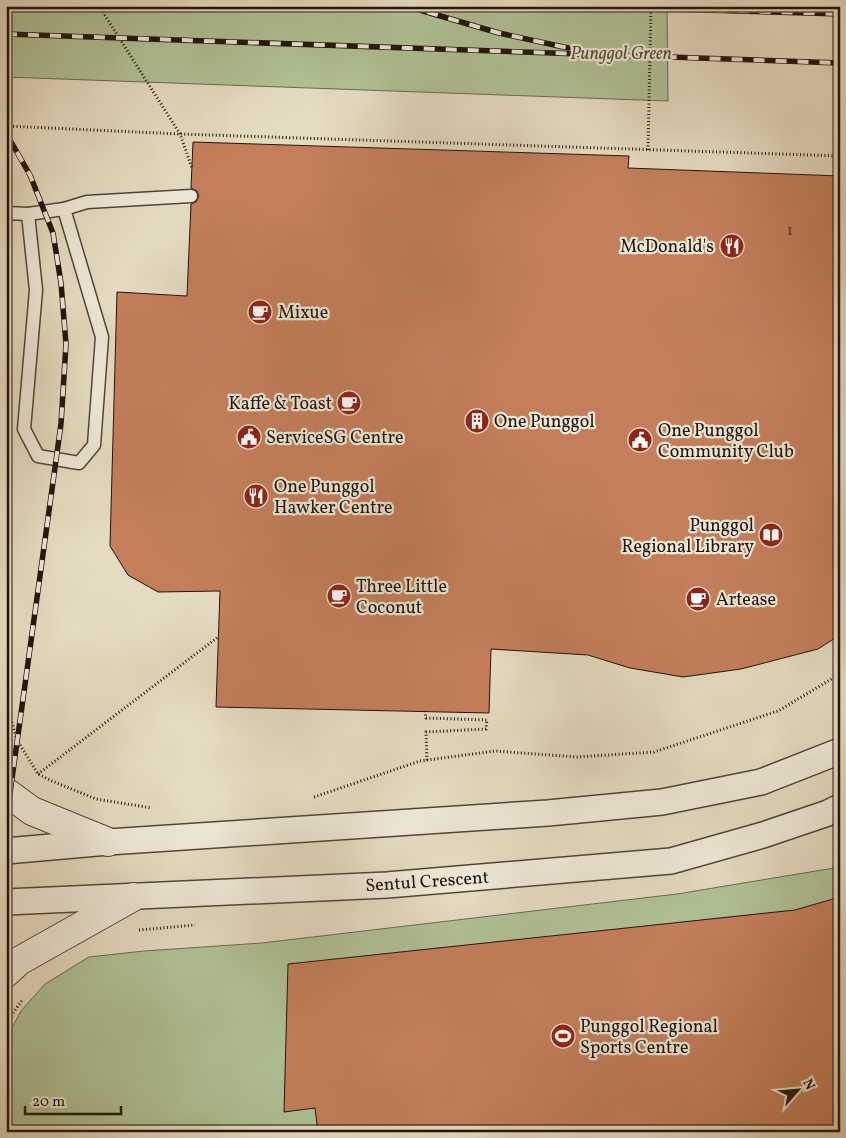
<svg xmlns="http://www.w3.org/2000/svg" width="846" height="1138" viewBox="0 0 846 1138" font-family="Vollkorn,serif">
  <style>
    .green { fill: #b0c196; stroke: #686a52 }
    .building { fill: #c47e5c; stroke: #21130d }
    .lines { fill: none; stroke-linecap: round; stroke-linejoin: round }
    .service-casing { stroke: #52453a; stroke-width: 15 }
    .minor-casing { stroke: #52453a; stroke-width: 28 }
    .tertiary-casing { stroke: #52453a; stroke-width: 30 }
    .path { stroke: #21130d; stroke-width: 3; stroke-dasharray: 1 2.5; stroke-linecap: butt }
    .service { stroke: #eee8d7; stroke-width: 12 }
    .minor { stroke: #eee8d7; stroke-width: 25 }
    .tertiary { stroke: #eee8d7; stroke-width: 28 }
    .rail-casing { stroke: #21130d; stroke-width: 5.5 }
    .rail { stroke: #eee8d7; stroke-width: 4; stroke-dasharray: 11; stroke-linecap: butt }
    .labels { text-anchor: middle; stroke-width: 4.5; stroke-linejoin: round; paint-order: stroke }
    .number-label { font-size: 15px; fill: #4a2e21 }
    .park-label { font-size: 18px; font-style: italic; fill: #53503d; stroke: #eee8d7 }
    .poi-label { font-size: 18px; fill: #21130d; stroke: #eee8d7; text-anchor: start }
    .street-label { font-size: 18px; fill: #21130d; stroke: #eee8d7 }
  </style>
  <rect width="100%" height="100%" fill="#e5dbc1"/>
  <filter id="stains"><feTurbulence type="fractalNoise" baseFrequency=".004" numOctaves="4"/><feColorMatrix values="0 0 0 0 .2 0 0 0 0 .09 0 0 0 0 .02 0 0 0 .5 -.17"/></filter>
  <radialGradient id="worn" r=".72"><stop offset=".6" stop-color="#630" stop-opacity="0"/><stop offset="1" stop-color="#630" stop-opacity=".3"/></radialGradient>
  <g class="green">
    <polygon points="6,6 667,6 668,101 6,77"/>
    <polygon points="840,867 840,1132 6,1132 6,1039 21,1011 45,984 89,957 144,951 262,943 677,894"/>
  </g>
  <g class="building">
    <polygon points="193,142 629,156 628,168 840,176 840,635 818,649 741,669 683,677 630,668 588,655 491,649 489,713 216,707 220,591 158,592 128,575 110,546 117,292 187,296 191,204 196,202 199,196 197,191 191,188"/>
    <polygon points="840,897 840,1132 318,1132 315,1108 284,1112 288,964 795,910"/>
  </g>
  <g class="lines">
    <defs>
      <g id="service">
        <polyline points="6,213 28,214 64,209 87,202 191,196"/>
        <polyline points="28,214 36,290 24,429 38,456 79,463 94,445 102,337 64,209"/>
      </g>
      <g id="minor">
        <polyline points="6,851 108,842 548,813 662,802 761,782 840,751"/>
        <polyline points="6,902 387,885 671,861 763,835 828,813 840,807"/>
      </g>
      <g id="tertiary">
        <polyline points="6,792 32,811 108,842"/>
        <polyline points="6,973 19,961 133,897"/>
      </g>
    </defs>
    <use href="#service" class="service-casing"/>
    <use href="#minor" class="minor-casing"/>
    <use href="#tertiary" class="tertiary-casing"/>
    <g class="path">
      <polyline points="99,6 180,134 192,168"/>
      <polyline points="6,126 180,134 840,156"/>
      <polyline points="648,150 651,6"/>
      <polyline points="6,702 17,740 38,774 52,781 96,799 152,808"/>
      <polyline points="425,711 426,718 487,720 486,729 426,732 427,761"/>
      <polyline points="38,774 218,637"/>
      <polyline points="314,797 420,761 495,751 577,757 654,752 778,711 840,674"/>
      <polyline points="139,930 195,925"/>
      <polyline points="6,1029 13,1013 23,999"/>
    </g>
    <use href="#service" class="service"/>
    <use href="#minor" class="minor"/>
    <use href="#tertiary" class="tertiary"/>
    <defs>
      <g id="rail">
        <polyline points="406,6 499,33 568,48"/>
        <polyline points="598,6 633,8"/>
        <polyline points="628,6 634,8 840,14"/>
        <polyline points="6,9 29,6"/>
        <polyline points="6,34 840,63"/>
        <polyline points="6,133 30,175 53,233 61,283 66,344 61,424 6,822"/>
      </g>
    </defs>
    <use href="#rail" class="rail-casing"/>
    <use href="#rail" class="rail"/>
  </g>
  <defs>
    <symbol id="restaurant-disc" viewBox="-11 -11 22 22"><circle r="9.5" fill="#8f2418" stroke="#eee8d7"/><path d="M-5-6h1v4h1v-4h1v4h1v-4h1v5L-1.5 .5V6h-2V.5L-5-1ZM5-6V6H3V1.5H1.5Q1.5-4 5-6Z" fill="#fff"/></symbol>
    <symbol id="cafe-disc" viewBox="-11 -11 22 22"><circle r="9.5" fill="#8f2418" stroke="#eee8d7"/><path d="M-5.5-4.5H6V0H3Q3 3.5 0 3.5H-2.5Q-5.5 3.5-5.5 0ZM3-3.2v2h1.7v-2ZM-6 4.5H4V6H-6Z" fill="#fff"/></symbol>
    <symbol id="building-disc" viewBox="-11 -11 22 22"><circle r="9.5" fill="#8f2418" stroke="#eee8d7"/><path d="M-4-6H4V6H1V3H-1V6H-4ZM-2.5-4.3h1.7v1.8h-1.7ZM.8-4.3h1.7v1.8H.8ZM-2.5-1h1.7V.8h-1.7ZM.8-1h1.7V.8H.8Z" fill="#fff"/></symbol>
    <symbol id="civic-disc" viewBox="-11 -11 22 22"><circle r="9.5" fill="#8f2418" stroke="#eee8d7"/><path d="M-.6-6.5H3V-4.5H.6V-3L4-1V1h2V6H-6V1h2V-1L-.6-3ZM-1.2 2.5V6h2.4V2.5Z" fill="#fff"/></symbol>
    <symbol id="library-disc" viewBox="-11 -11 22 22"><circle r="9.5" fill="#8f2418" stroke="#eee8d7"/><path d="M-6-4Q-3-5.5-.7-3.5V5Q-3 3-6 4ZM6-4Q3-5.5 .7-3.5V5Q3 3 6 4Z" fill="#fff"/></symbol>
    <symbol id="stadium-disc" viewBox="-11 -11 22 22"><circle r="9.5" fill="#8f2418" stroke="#eee8d7"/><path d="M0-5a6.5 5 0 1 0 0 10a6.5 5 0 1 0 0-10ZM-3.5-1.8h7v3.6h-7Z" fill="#fff"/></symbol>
  </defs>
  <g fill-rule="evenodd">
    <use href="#restaurant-disc" x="718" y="232" width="28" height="28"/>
    <use href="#cafe-disc" x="246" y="298" width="28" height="28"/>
    <use href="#cafe-disc" x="335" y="389" width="28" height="28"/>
    <use href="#building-disc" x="463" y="407" width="28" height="28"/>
    <use href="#civic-disc" x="235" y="423" width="28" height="28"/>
    <use href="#civic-disc" x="626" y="426" width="28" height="28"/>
    <use href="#restaurant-disc" x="242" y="482" width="28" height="28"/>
    <use href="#library-disc" x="757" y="521" width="28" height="28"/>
    <use href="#cafe-disc" x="325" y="582" width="28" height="28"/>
    <use href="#cafe-disc" x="684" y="585" width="28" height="28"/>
    <use href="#stadium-disc" x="549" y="1022" width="28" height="28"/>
  </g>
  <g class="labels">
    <g class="number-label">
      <text x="790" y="235">1</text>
    </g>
    <g class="park-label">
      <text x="621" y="59">Punggol Green</text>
    </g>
    <g class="poi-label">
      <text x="714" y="252" text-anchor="end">McDonald's</text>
      <text x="278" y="318">Mixue</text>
      <text x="332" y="409" text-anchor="end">Kaffe &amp; Toast</text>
      <text x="494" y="427">One Punggol</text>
      <text x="658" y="436">One Punggol<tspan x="658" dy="21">Community Club</tspan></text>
      <text x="266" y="443">ServiceSG Centre</text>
      <text x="274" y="492">One Punggol<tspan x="274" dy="21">Hawker Centre</tspan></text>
      <text x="754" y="531" text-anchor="end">Punggol<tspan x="754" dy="21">Regional Library</tspan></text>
      <text x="356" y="592">Three Little<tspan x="356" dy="21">Coconut</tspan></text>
      <text x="716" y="605">Artease</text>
      <text x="580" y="1032">Punggol Regional<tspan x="580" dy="21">Sports Centre</tspan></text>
    </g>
    <g class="street-label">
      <text transform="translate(427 881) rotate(-4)" y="6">Sentul Crescent</text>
    </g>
  </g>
  <rect width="846" height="1138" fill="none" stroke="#e5dbc1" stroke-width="25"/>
  <rect x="8" y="8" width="831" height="1123" fill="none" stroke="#21130d" stroke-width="2.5"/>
  <rect x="12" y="12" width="821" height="1113" fill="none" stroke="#21130d"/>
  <g transform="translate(798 1090) rotate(63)" stroke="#eee8d7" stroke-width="4" paint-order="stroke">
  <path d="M0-4L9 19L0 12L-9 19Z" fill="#21130d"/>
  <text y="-8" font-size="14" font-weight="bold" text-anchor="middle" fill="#21130d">N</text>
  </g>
  <path d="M25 1106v8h96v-8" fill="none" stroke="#21130d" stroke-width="2.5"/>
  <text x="32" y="1106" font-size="15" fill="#21130d" stroke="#eee8d7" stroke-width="4" paint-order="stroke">20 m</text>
  <rect width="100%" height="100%" filter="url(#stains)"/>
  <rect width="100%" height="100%" fill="url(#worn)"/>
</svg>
